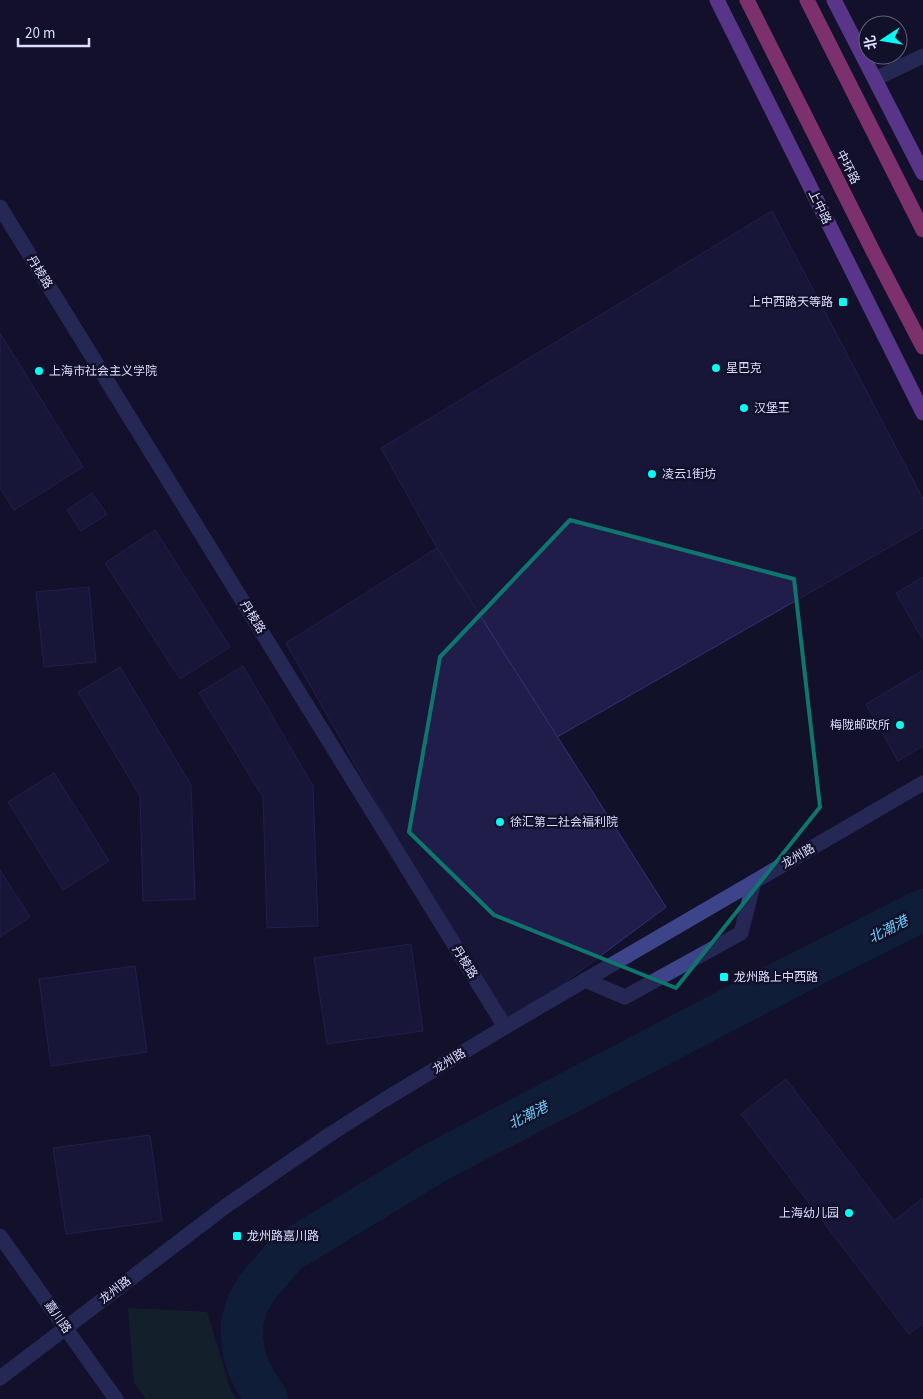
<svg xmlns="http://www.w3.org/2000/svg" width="923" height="1399" viewBox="0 0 923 1399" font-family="'Source Sans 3','Noto Sans SC',sans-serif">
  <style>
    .green { fill: #14342f }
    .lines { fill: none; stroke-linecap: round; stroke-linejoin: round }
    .river { stroke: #0e2d4d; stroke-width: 42 }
    .building { fill: #211d4b; stroke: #343077 }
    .minor { stroke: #3d4489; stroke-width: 15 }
    .major { stroke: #af63fd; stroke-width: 15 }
    .highway { stroke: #fd58bd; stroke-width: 15 }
    .marked { fill: none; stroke: #0f766e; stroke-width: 4; stroke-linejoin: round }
    .poi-dot { fill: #09fcf4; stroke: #12112a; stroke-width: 2 }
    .labels { text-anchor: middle; stroke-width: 5; stroke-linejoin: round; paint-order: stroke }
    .street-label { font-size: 12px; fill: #dbdcff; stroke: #12112a }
    .poi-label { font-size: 12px; fill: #dbdcff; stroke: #12112a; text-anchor: start }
    .water-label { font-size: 14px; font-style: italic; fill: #6acdfd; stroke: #12112a }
  </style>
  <rect width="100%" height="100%" fill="#12112a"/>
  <polygon class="green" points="128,1308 207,1312 231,1391 236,1399 146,1399 134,1383"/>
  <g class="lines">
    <polyline class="river" points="267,1399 256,1382 249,1369 244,1354 242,1338 242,1322 248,1303 258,1286 288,1252 436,1162 808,968 923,910"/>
  </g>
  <g class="building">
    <polygon points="772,211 923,499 923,528 557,737 437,548 381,448"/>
    <polygon points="0,333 83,467 14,510 0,488"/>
    <polygon points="92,493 107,514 81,531 67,510"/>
    <polygon points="155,530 230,647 180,679 105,563"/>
    <polygon points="437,548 666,907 505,1027 286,643"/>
    <polygon points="923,577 923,640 896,593"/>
    <polygon points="89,587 96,662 44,667 36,592"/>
    <polygon points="243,666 313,786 318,926 267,928 263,797 199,693"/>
    <polygon points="120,667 191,785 195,899 143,901 140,796 78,692"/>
    <polygon points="923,670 923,746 898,761 866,704"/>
    <polygon points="54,773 109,861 63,890 8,802"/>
    <polygon points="0,870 30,917 0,937"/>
    <polygon points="411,944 423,1031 327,1044 314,958"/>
    <polygon points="135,966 147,1052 51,1066 39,979"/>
    <polygon points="786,1079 894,1221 923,1198 923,1323 909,1334 741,1114"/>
    <polygon points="150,1135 162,1221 66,1234 53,1148"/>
  </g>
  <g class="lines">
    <g class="minor">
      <polyline points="875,79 923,56"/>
      <polyline points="0,207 505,1027"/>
      <polyline points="585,980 625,997 741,933 754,882"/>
      <polyline points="0,1236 116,1399"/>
      <polyline points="0,1378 226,1206 332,1133 384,1100 505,1027 923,783"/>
    </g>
    <g class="major">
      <polyline points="717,0 923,413"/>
      <polyline points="834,0 923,173"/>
    </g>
    <g class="highway">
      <polyline points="747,0 877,259 923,347"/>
      <polyline points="807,0 923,230"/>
    </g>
  </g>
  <path d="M0 0H923V1399H0ZM 570,520 L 794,579 L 820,807 L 676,988 L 494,915 L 409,832 L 440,657 Z" fill="#12112a" fill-opacity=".55" fill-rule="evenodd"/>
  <path class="marked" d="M 570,520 L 794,579 L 820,807 L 676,988 L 494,915 L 409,832 L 440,657 Z"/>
  <g class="poi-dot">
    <rect x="838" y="297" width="10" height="10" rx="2.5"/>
    <circle cx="716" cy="368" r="5"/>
    <circle cx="39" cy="371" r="5"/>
    <circle cx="744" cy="408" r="5"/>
    <circle cx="652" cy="474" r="5"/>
    <circle cx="900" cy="725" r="5"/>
    <circle cx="500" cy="822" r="5"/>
    <rect x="719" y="972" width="10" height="10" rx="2.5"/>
    <circle cx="849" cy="1213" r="5"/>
    <rect x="232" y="1231" width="10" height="10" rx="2.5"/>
  </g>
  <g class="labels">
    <g class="street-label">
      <text transform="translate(848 167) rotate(63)" y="4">中环路</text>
      <text transform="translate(820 207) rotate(64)" y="4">上中路</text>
      <text transform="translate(40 272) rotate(58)" y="4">丹棱路</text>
      <text transform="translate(253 617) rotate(58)" y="4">丹棱路</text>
      <text transform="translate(798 856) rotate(-30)" y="4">龙州路</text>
      <text transform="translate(465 962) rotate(58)" y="4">丹棱路</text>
      <text transform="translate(449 1061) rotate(-31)" y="4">龙州路</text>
      <text transform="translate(115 1290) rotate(-38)" y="4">龙州路</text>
      <text transform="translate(58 1317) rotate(55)" y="4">嘉川路</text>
    </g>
    <g class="poi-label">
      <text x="833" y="306" text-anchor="end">上中西路天等路</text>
      <text x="726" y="372">星巴克</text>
      <text x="49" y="375">上海市社会主义学院</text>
      <text x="754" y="412">汉堡王</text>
      <text x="662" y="478">凌云1街坊</text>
      <text x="890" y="729" text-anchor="end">梅陇邮政所</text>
      <text x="510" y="826">徐汇第二社会福利院</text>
      <text x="734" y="981">龙州路上中西路</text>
      <text x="839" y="1217" text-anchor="end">上海幼儿园</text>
      <text x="247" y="1240">龙州路嘉川路</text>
    </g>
    <g class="water-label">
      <text transform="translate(888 929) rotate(-27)" y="5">北潮港</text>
      <text transform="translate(528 1115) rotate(-27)" y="5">北潮港</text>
    </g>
  </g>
  <g transform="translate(883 40) rotate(258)"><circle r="24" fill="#12112a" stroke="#62627f"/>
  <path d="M0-4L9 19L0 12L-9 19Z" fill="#09fcf4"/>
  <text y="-8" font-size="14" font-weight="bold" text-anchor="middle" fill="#dbdcff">北</text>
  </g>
  <path d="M18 38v8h71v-8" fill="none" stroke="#dbdcff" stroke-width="2.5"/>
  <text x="25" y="38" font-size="15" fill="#dbdcff" stroke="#12112a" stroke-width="4" paint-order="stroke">20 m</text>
</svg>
